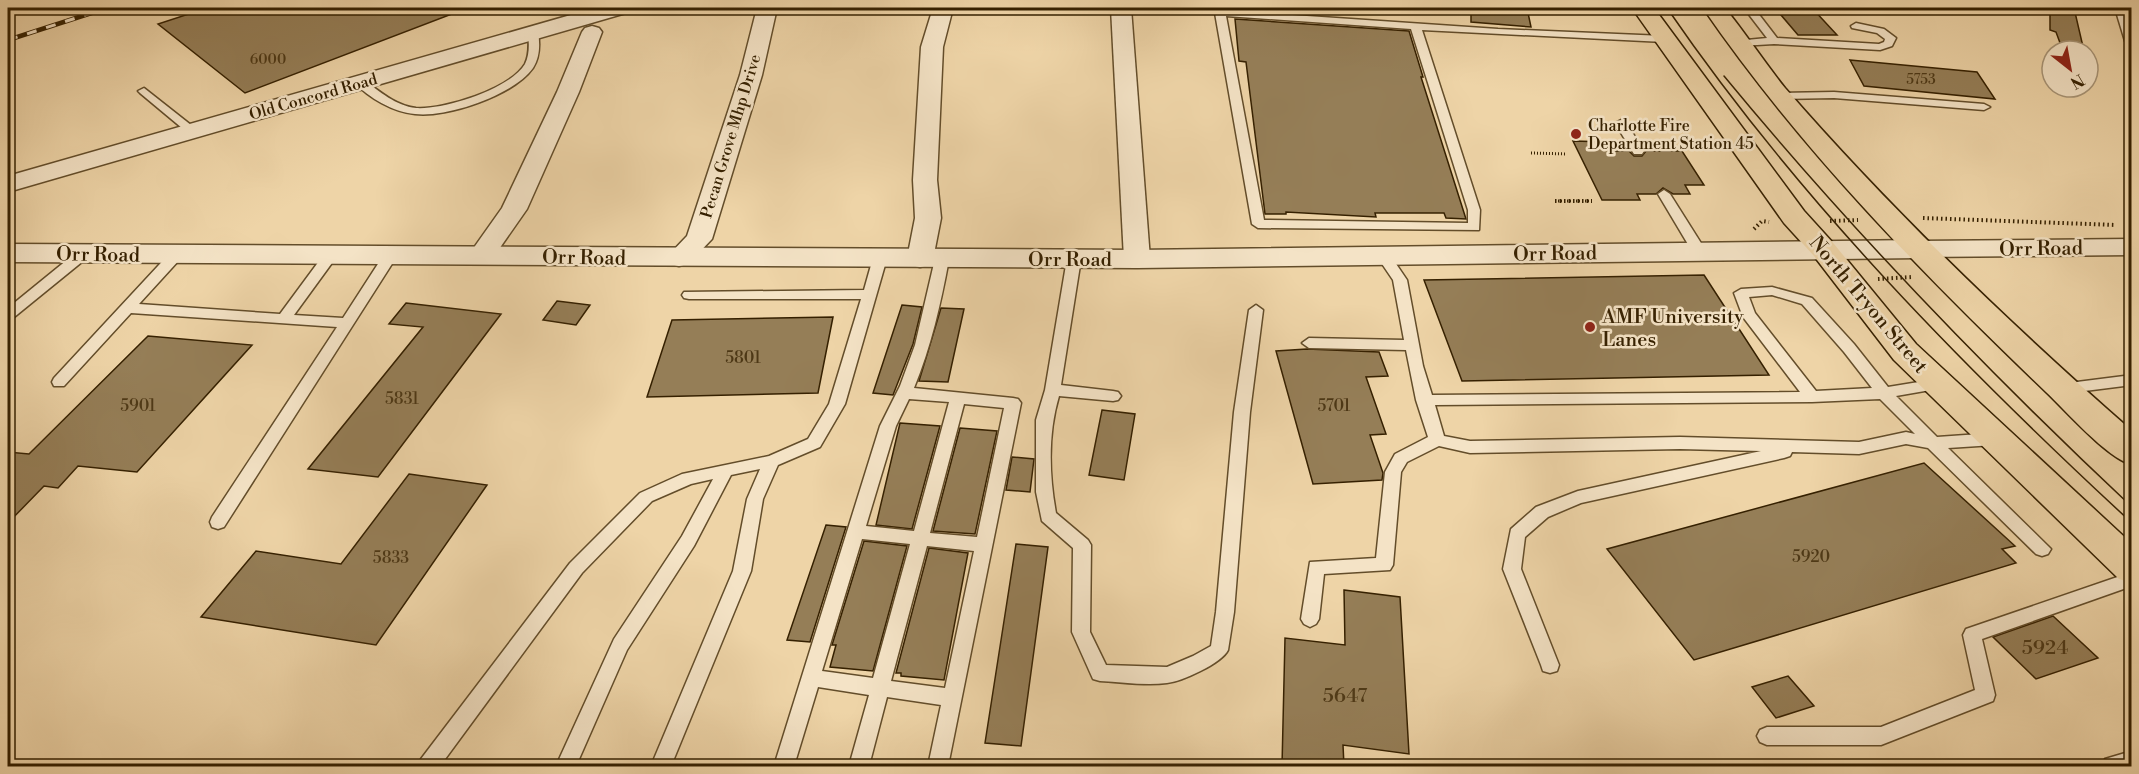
<svg xmlns="http://www.w3.org/2000/svg" width="2139" height="774" viewBox="0 0 2139 774" font-family="'Libre Bodoni',serif">
  <style>
    .building { fill: #957e57; stroke: #352000; stroke-width: 1.5 }
    .lines { fill: none; stroke-linecap: round; stroke-linejoin: round }
    .service-casing { stroke: #634d2a; stroke-width: 3 }
    .minor-casing { stroke: #634d2a; stroke-width: 3 }
    .tertiary-casing { stroke: #634d2a; stroke-width: 3 }
    .primary-casing { stroke: #352000; stroke-width: 3 }
    .path-far1 { stroke: #352000; stroke-width: 3; stroke-dasharray: 1 2; stroke-linecap: butt }
    .path { stroke: #352000; stroke-width: 4; stroke-dasharray: 1.5 3; stroke-linecap: butt }
    .service { fill: #f4e3c6; fill-rule: evenodd }
    .minor { fill: #f4e3c6; fill-rule: evenodd }
    .tertiary { fill: #f4e3c6; fill-rule: evenodd }
    .primary { fill: #eed4a7; fill-rule: evenodd }
    .tram { stroke: #352000; stroke-width: 1.5 }
    .rail-casing { stroke: #352000; stroke-width: 4.5 }
    .rail { stroke: #f4e3c6; stroke-width: 3; stroke-dasharray: 10; stroke-linecap: butt }
    .poi-dot { fill: #8f2418; stroke: #f4e3c6; stroke-width: 2 }
    .labels { text-anchor: middle; stroke-width: 5; stroke-linejoin: round; paint-order: stroke }
    .far-number-label { font-size: 14px; fill: #4d3816 }
    .far-street-label { font-size: 16px; fill: #352000; stroke: #f4e3c6 }
    .far-poi-label { font-size: 16px; fill: #352000; stroke: #f4e3c6; text-anchor: start }
    .number-label { font-size: 16px; fill: #4d3816 }
    .street-label { font-size: 20px; fill: #352000; stroke: #f4e3c6 }
    .poi-label { font-size: 20px; fill: #352000; stroke: #f4e3c6; text-anchor: start }
    .near-number-label { font-size: 20px; fill: #4d3816 }
  </style>
  <rect width="100%" height="100%" fill="#eed4a7"/>
  <filter id="stains"><feTurbulence type="fractalNoise" baseFrequency=".00333" numOctaves="4"/><feColorMatrix values="0 0 0 0 .2 0 0 0 0 .09 0 0 0 0 .02 0 0 0 .5 -.17"/></filter>
  <radialGradient id="worn" r=".72"><stop offset=".6" stop-color="#630" stop-opacity="0"/><stop offset="1" stop-color="#630" stop-opacity=".3"/></radialGradient>
  <g class="building">
    <polygon points="207,8 465,8 465,9 245,93 158,24"/>
    <polygon points="1471,8 1527,8 1531,27 1471,22"/>
    <polygon points="1775,8 1812,8 1837,35 1798,35"/>
    <polygon points="2050,8 2074,8 2084,51 2063,51 2056,32 2050,30"/>
    <polygon points="1235,19 1409,31 1423,77 1421,77 1466,219 1446,218 1444,213 1375,213 1376,217 1286,212 1286,214 1265,214 1246,62 1239,61"/>
    <polygon points="1850,60 1977,72 1995,99 1864,86"/>
    <polygon points="1573,141 1609,142 1614,151 1629,151 1634,156 1642,156 1646,151 1682,151 1704,185 1685,185 1690,194 1673,194 1663,188 1656,194 1637,194 1640,200 1602,200"/>
    <polygon points="1704,275 1769,375 1462,381 1424,280"/>
    <polygon points="557,301 590,305 576,325 543,320"/>
    <polygon points="406,303 501,314 378,477 308,469 423,327 389,324"/>
    <polygon points="902,305 922,307 913,344 893,395 873,393"/>
    <polygon points="941,308 964,309 948,382 919,381"/>
    <polygon points="833,317 818,393 647,397 672,320"/>
    <polygon points="148,336 252,345 137,472 78,466 58,488 44,486 8,523 8,452 29,454"/>
    <polygon points="1307,349 1379,352 1388,376 1366,377 1386,434 1370,435 1383,473 1382,480 1313,484 1276,351"/>
    <polygon points="1102,410 1135,414 1124,480 1089,475"/>
    <polygon points="900,423 940,426 912,529 876,525"/>
    <polygon points="960,428 997,431 975,534 933,531"/>
    <polygon points="1012,457 1034,459 1030,492 1006,490"/>
    <polygon points="1924,463 2015,546 2002,549 2016,563 1694,660 1607,549"/>
    <polygon points="409,474 487,485 376,645 201,617 256,551 341,564"/>
    <polygon points="826,525 846,527 810,642 787,640"/>
    <polygon points="864,541 907,546 873,671 830,667 836,645 832,645"/>
    <polygon points="1016,544 1048,547 1021,746 985,743"/>
    <polygon points="929,548 968,553 944,680 901,676 901,673 896,673"/>
    <polygon points="1344,590 1400,597 1409,754 1343,745 1344,766 1282,766 1285,638 1345,645"/>
    <polygon points="2053,616 2098,658 2036,679 1993,637"/>
    <polygon points="1788,676 1814,706 1776,718 1752,687"/>
  </g>
  <g class="lines">
    <defs>
      <g id="service">
        <polygon points="570,8 580,8 588,17 579,19"/>
        <polygon points="1744,8 1754,8 1777,38 1879,44 1884,42 1885,39 1877,33 1852,28 1851,26 1856,23 1884,29 1896,38 1892,46 1880,50 1774,44 1740,46 1736,45 1736,41 1767,38"/>
        <path d="M 1220,10 L 1498,29 L 1664,36 L 1669,39 L 1664,42 L 1422,30 L 1480,210 L 1479,230 L 1258,228 L 1252,224 L 1215,13 ZM 1226,16 L 1411,29 L 1468,210 L 1468,223 L 1264,220 Z"/>
        <path d="M 533,29 L 538,32 C 540,44 540,57 533,68 C 514,95 447,118 415,114 C 393,112 369,98 354,82 L 360,79 L 364,80 C 379,91 396,106 416,108 C 444,110 510,89 525,64 C 530,54 529,42 528,32 Z"/>
        <polygon points="144,88 196,129 196,133 188,133 140,93 138,91"/>
        <polygon points="1834,92 1984,104 1990,107 1984,110 1834,98 1780,99 1774,96 1780,93"/>
        <polygon points="1621,120 1625,121 1644,151 1642,154 1634,154 1632,151 1615,123"/>
        <polygon points="1664,190 1670,194 1706,251 1704,254 1699,255 1692,251 1658,194"/>
        <polygon points="83,250 88,251 90,254 88,257 13,318 8,320 8,308 78,251"/>
        <polygon points="176,251 181,252 183,255 181,258 139,304 280,314 325,253 330,252 337,256 294,315 343,318 385,253 395,253 397,256 224,527 218,529 212,527 210,522 212,517 337,327 131,313 64,386 54,386 52,382 54,378 171,252"/>
        <path d="M 1383,251 L 1388,252 L 1407,280 L 1423,366 L 1432,395 L 1800,392 L 1743,317 L 1734,293 L 1741,289 L 1772,287 L 1812,298 L 1854,344 L 1888,387 L 1937,379 L 1942,380 L 1944,384 L 1942,388 L 1896,396 L 1937,437 L 1994,433 L 2000,435 L 2002,439 L 2000,443 L 1994,445 L 1948,448 L 2051,549 L 2048,554 L 2042,556 L 2036,554 L 1928,448 L 1906,444 L 1859,454 L 1792,452 L 1790,456 L 1784,458 L 1581,503 L 1548,517 L 1525,537 L 1521,569 L 1559,665 L 1557,671 L 1550,673 L 1543,671 L 1541,665 L 1503,569 L 1511,529 L 1536,507 L 1578,491 L 1761,451 L 1680,449 L 1470,453 L 1439,446 L 1407,462 L 1401,472 L 1393,565 L 1390,570 L 1324,574 L 1319,619 L 1316,624 L 1310,627 L 1304,624 L 1301,619 L 1310,562 L 1376,558 L 1385,472 L 1395,454 L 1428,437 L 1416,400 L 1406,350 L 1309,348 L 1302,343 L 1309,338 L 1404,340 L 1393,280 L 1376,255 ZM 1772,295 L 1802,304 L 1844,352 L 1872,388 L 1816,391 L 1755,313 L 1749,297 ZM 1880,399 L 1915,434 L 1906,432 L 1859,442 L 1680,437 L 1470,441 L 1444,436 L 1435,405 L 1812,402 Z"/>
        <polygon points="880,254 887,258 845,404 820,447 778,465 763,499 751,571 671,766 651,766 733,571 747,499 760,469 731,475 694,546 627,650 576,766 556,766 614,639 682,536 713,479 691,484 652,501 582,573 440,766 418,766 421,759 570,563 640,493 682,474 769,456 808,439 829,404 861,299 689,299 684,298 682,295 684,292 864,290 873,258"/>
        <path d="M 942,255 L 949,259 C 941,303 931,347 914,388 L 1013,398 L 1018,399 L 1021,403 L 948,766 L 928,766 L 941,705 L 887,697 L 869,766 L 849,766 L 869,695 L 818,687 L 794,766 L 774,766 L 880,426 L 900,386 L 915,345 L 935,259 ZM 909,399 L 949,402 L 914,531 L 866,526 L 896,426 ZM 964,404 L 1004,408 L 977,537 L 930,533 ZM 862,539 L 910,544 L 873,678 L 822,671 ZM 927,546 L 974,551 L 945,688 L 891,681 Z"/>
        <path d="M 1074,255 L 1081,259 L 1061,385 L 1113,391 L 1118,392 L 1121,396 L 1118,400 L 1113,401 L 1059,396 C 1048,433 1049,475 1056,513 L 1088,540 L 1091,545 L 1090,632 L 1106,665 L 1167,667 L 1193,656 L 1211,646 L 1216,612 L 1234,412 L 1249,310 L 1256,305 L 1263,310 L 1250,412 L 1234,612 L 1228,650 C 1222,663 1181,682 1167,683 C 1145,686 1122,682 1100,681 L 1093,679 L 1072,632 L 1073,548 L 1042,521 L 1036,492 L 1036,420 L 1045,390 L 1067,259 Z"/>
        <polygon points="2132,375 2132,385 2061,394 2053,389 2061,384"/>
        <polygon points="2132,572 2132,586 1982,639 1995,695 1993,701 1881,745 1767,745 1760,742 1757,736 1760,730 1767,727 1881,727 1975,690 1963,635 1966,629"/>
        <polygon points="2132,751 2132,766 2102,766 2105,759"/>
      </g>
      <g id="minor">
        <polygon points="757,8 777,8 762,75 712,239 688,264 679,266 670,264 666,258 687,236 740,75"/>
        <polygon points="933,8 953,8 943,47 937,180 941,218 933,259 929,265 920,267 911,265 907,259 915,218 913,180 921,47"/>
        <polygon points="1111,8 1131,8 1150,259 1146,265 1137,267 1128,265 1124,259"/>
        <polygon points="2115,8 2132,8 2132,43 2125,41"/>
        <polygon points="592,26 599,28 602,32 579,92 527,209 490,262 481,264 472,262 468,256 502,208 557,92 582,32 585,28"/>
        <polygon points="2132,239 2132,255 1919,257 1910,255 1906,249 1910,243 1919,241"/>
      </g>
      <g id="tertiary">
        <polygon points="595,8 629,8 626,13 8,192 8,176"/>
        <polygon points="1919,240 1929,243 1934,249 1929,255 1919,258 1137,268 8,262 8,244 1137,250"/>
      </g>
      <g id="primary">
        <polygon points="1632,8 1654,8 1804,211 1834,244 1916,344 2132,544 2132,583 2119,579 1894,360 1814,256 1784,223"/>
        <path d="M 1703,8 L 1725,8 C 1746,34 1764,62 1785,88 C 1892,211 2010,324 2132,431 L 2132,465 C 2106,457 2066,411 2046,392 C 1922,273 1800,149 1703,8 Z"/>
      </g>
    </defs>
    <use href="#service" class="service-casing"/>
    <use href="#minor" class="minor-casing"/>
    <use href="#tertiary" class="tertiary-casing"/>
    <use href="#primary" class="primary-casing"/>
    <g class="path-far1">
      <polyline points="1531,153 1567,154"/>
      <polyline points="1555,201 1592,201"/>
    </g>
    <g class="path">
      <polyline points="1555,201 1592,201"/>
      <polyline points="1923,218 2116,225"/>
      <polyline points="1830,221 1858,220"/>
      <polyline points="1754,229 1762,221 1769,222"/>
      <polyline points="1878,279 1912,277"/>
    </g>
    <use href="#service" class="service"/>
    <use href="#minor" class="minor"/>
    <use href="#tertiary" class="tertiary"/>
    <use href="#primary" class="primary"/>
    <g class="tram">
      <path d="M 1667,8 C 1798,199 1962,366 2132,523"/>
      <path d="M 1724,76 C 1850,229 1987,371 2132,507"/>
    </g>
    <defs>
      <polyline id="rail" points="8,40 107,8"/>
    </defs>
    <use href="#rail" class="rail-casing"/>
    <use href="#rail" class="rail"/>
  </g>
  <g class="poi-dot">
    <circle cx="1576" cy="134" r="6"/>
    <circle cx="1590" cy="327" r="6"/>
  </g>
  <g class="labels">
    <g class="far-number-label">
      <text x="268" y="64">6000</text>
      <text x="1921" y="84">5753</text>
    </g>
    <g class="far-street-label">
      <text transform="translate(313 96) rotate(-16)" y="6">Old Concord Road</text>
      <text transform="translate(730 136) rotate(-73)" y="6">Pecan Grove Mhp Drive</text>
    </g>
    <g class="far-poi-label">
      <text x="1588" y="131">Charlotte Fire<tspan x="1588" dy="18">Department Station 45</tspan></text>
    </g>
    <g class="number-label">
      <text x="743" y="363">5801</text>
      <text x="402" y="404">5831</text>
      <text x="138" y="411">5901</text>
      <text x="1334" y="411">5701</text>
      <text x="1811" y="562">5920</text>
      <text x="391" y="563">5833</text>
    </g>
    <g class="street-label">
      <text transform="translate(2041 248) rotate(-1)" y="7">Orr Road</text>
      <text transform="translate(1555 253) rotate(-1)" y="7">Orr Road</text>
      <text transform="translate(98 254) rotate(1)" y="7">Orr Road</text>
      <text transform="translate(584 257) rotate(1)" y="7">Orr Road</text>
      <text x="1070" y="266">Orr Road</text>
      <text transform="translate(1869 304) rotate(50)" y="7">North Tryon Street</text>
    </g>
    <g class="poi-label">
      <text x="1602" y="323">AMF University<tspan x="1602" dy="23">Lanes</tspan></text>
    </g>
    <g class="near-number-label">
      <text x="2045" y="654">5924</text>
      <text x="1345" y="702">5647</text>
    </g>
  </g>
  <rect width="2139" height="774" fill="none" stroke="#eed4a7" stroke-width="30"/>
  <rect x="9" y="9" width="2121" height="756" fill="none" stroke="#352000" stroke-width="3"/>
  <rect x="15" y="15" width="2109" height="744" fill="none" stroke="#352000" stroke-width="1.5"/>
  <g transform="translate(2070 69) rotate(149)"><circle r="28" fill="#f4e3c6" stroke="#a89577" stroke-width="1.5"/>
  <path d="M0-4.5L10 22L0 15L-10 22Z" fill="#8f2418"/>
  <text y="-9" font-size="16" font-weight="bold" text-anchor="middle" fill="#352000">N</text>
  </g>
  <rect width="100%" height="100%" filter="url(#stains)"/>
  <rect width="100%" height="100%" fill="url(#worn)"/>
</svg>
